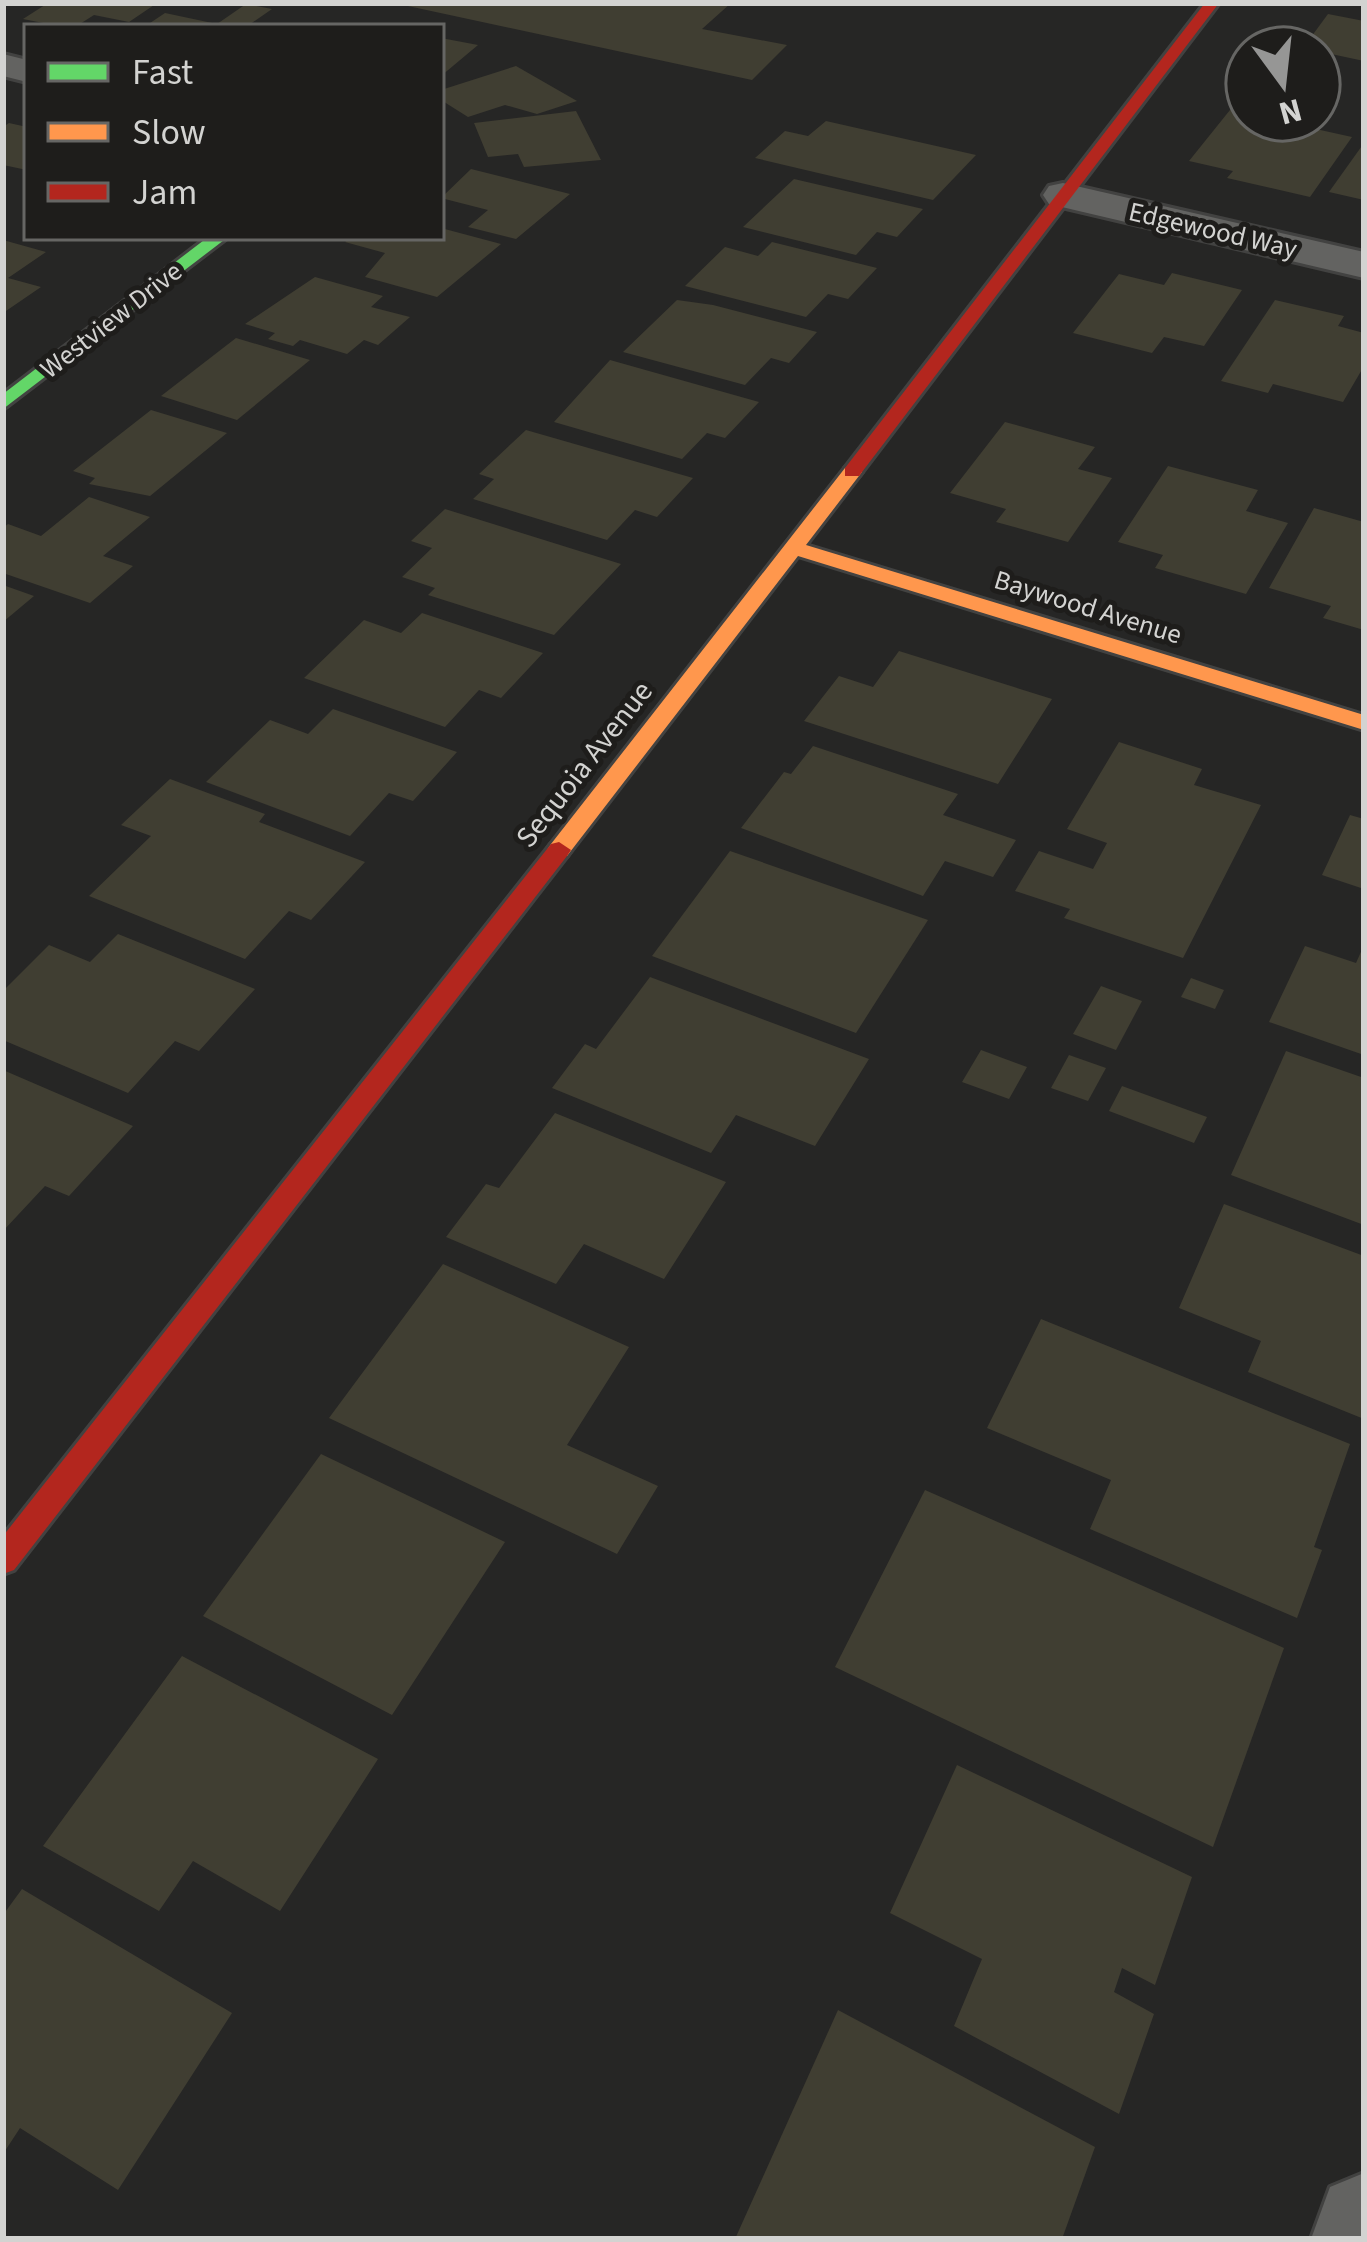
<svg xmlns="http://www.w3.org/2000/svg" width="1367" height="2242" viewBox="0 0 1367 2242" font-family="'Source Sans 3',sans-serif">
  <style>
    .building { fill: #403e32 }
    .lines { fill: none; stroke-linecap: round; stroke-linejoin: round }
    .street-casing { stroke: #424241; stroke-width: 6 }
    .fast-casing { stroke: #424241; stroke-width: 6 }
    .slow-casing { stroke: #424241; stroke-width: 6 }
    .jam-casing { stroke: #424241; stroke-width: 6 }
    .street { fill: #636361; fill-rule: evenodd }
    .fast { fill: #63d668; fill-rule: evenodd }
    .slow { fill: #ff974d; fill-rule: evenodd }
    .jam { fill: #b3261e; fill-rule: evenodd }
    .labels { text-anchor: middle; stroke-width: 10; stroke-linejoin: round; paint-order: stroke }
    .far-street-label { font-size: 27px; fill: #d3d3d1; stroke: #1e1d1b }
    .street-label { font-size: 30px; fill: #d3d3d1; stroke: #1e1d1b }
  </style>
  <rect width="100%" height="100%" fill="#262625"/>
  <g class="building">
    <polygon points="48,3 157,3 129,22 94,15 75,27 63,27 23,19"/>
    <polygon points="394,3 731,3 702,29 787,45 752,80"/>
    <polygon points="246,4 272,9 246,27 144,27 165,13 217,24"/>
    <polygon points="1328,14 1364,21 1364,61 1303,48"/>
    <polygon points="441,38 478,45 441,76"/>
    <polygon points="516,66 577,101 537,114 505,105 468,117 441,100 441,90"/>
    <polygon points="1230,110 1247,114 1247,120 1275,120 1352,137 1310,197 1227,178 1233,171 1189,161"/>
    <polygon points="576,111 601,160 524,167 518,154 488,157 474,123"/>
    <polygon points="826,121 976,155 933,200 755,158 785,131 808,136"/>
    <polygon points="9,123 27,127 27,170 3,165 3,127"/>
    <polygon points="1364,143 1364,200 1329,192"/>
    <polygon points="471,169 570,194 516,239 468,227 488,210 441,198"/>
    <polygon points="794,179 923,209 897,237 877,232 856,255 743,227"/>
    <polygon points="441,228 501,244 437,297 365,277 385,253 345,242 352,237 441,237"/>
    <polygon points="3,240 46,252 8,278 41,287 3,313"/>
    <polygon points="772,242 877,268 848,299 828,294 806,317 685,286 725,247 758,256"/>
    <polygon points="1172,273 1242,290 1204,346 1164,337 1152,353 1073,333 1119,274 1164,285"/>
    <polygon points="315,277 383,296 371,307 410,317 378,345 364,340 347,354 300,340 293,346 268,339 275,333 245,324"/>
    <polygon points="677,300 713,305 817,332 789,363 771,358 745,385 623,352"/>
    <polygon points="1275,300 1344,316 1338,326 1364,333 1364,366 1343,402 1273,384 1268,393 1221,381"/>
    <polygon points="236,338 310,360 237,420 161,396"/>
    <polygon points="610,360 759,402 725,438 707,433 682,459 554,422"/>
    <polygon points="151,410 227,433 150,496 89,484 95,478 73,471"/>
    <polygon points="1005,422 1095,447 1078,469 1112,478 1068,542 996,522 1006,509 950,493"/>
    <polygon points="526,430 693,478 657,517 635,510 607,540 473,499 494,479 479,474"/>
    <polygon points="1168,466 1258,490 1246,511 1288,523 1246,594 1155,568 1163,555 1118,542"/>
    <polygon points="89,497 150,517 103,556 133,566 90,603 3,573 3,528 8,524 41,536"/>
    <polygon points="1314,508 1364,522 1364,630 1323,618 1331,606 1269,588"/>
    <polygon points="445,509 621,564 554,635 428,595 435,588 402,577 432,548 411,541"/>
    <polygon points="3,585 34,596 3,622"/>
    <polygon points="422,613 543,653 501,698 479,690 445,727 304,678 364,620 401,633"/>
    <polygon points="899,651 1052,699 998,784 804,721 839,676 873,687"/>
    <polygon points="333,709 457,752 413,801 389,793 350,836 206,782 270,720 308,734"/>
    <polygon points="1119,742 1202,769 1194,785 1261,805 1183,958 1064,918 1070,909 1015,891 1039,851 1093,869 1107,843 1067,829"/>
    <polygon points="813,746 958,794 943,815 1016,840 993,877 945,861 923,896 741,828 784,772 791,774"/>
    <polygon points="170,779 265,814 259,822 365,862 311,920 289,911 245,959 89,896 151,836 121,825"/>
    <polygon points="1350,815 1364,819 1364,889 1322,875"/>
    <polygon points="730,851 928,920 856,1033 652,956"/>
    <polygon points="118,934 255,989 199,1051 175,1041 128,1093 3,1040 3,991 49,945 90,962"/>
    <polygon points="1364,945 1364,1055 1269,1022 1305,946 1356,963"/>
    <polygon points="650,977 869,1059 815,1146 736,1115 711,1153 552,1088 585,1044 596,1049"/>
    <polygon points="1191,978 1224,990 1215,1009 1181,997"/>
    <polygon points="1101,986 1142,1001 1116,1050 1073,1034"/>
    <polygon points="981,1050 1027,1067 1009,1099 962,1082"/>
    <polygon points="1286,1051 1364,1078 1364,1225 1231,1175"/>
    <polygon points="1069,1055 1106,1068 1088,1101 1051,1088"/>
    <polygon points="3,1070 133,1126 69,1196 45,1186 3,1231"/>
    <polygon points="1122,1086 1207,1117 1194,1143 1109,1111"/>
    <polygon points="555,1113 726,1182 664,1279 584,1244 556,1284 446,1237 486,1184 499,1188"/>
    <polygon points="1224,1204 1364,1256 1364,1419 1248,1372 1261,1341 1179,1308"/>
    <polygon points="443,1264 629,1347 567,1445 658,1486 617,1554 329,1418"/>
    <polygon points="1041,1319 1350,1444 1314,1547 1322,1550 1297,1618 1090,1529 1111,1480 987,1428"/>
    <polygon points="321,1454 505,1542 392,1715 203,1616"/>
    <polygon points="925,1490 1284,1648 1213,1847 835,1667"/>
    <polygon points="182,1656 378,1759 280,1911 193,1861 159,1911 43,1846"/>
    <polygon points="957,1765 1192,1877 1155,1985 1122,1968 1114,1992 1154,2014 1119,2114 954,2026 982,1959 890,1913"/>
    <polygon points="22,1889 232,2013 118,2190 20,2128 3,2154 3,1915"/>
    <polygon points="838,2010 1095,2147 1062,2239 735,2239"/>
  </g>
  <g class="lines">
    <defs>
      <g id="street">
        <polygon points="3,54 27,60 27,82 3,76"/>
        <polygon points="1063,183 1364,252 1364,278 1049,204 1043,195 1049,186"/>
        <polygon points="1364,2173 1364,2239 1311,2239 1330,2187"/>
      </g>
      <polygon id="fast" points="208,237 228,237 3,409 3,394"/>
      <polygon id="slow" points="852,466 862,472 806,545 1364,715 1364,730 798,556 567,856 551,856 547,850 551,844 845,468"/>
      <g id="jam">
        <polygon points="1205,3 1219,3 859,476 845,476 845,468"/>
        <polygon points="559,842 571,850 567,856 14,1570 3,1574 3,1536 551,844"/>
      </g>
    </defs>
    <use href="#street" class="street-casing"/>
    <use href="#fast" class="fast-casing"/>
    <use href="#slow" class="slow-casing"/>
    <use href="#jam" class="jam-casing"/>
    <use href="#street" class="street"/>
    <use href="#fast" class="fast"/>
    <use href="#slow" class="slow"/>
    <use href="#jam" class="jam"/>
  </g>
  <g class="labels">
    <g class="far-street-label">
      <text transform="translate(1213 230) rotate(13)" y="9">Edgewood Way</text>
      <text transform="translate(111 320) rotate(-38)" y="9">Westview Drive</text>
      <text transform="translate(1088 607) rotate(17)" y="9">Baywood Avenue</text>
    </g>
    <g class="street-label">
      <text transform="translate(584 764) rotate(-52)" y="10">Sequoia Avenue</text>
    </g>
  </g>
  <rect width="1367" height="2242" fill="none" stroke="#d3d3d1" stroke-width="12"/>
  <rect x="24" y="24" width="420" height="216" fill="#1e1d1b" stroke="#666664" stroke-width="3"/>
  <rect x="48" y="63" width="60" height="18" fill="#63d668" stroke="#666664" stroke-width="3"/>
  <text x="132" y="84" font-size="36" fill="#d3d3d1">Fast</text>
  <rect x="48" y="123" width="60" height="18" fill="#ff974d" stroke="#666664" stroke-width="3"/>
  <text x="132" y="144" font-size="36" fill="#d3d3d1">Slow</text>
  <rect x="48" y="183" width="60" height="18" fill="#b3261e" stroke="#666664" stroke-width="3"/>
  <text x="132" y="204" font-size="36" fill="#d3d3d1">Jam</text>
  <g transform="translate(1283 84) rotate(165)"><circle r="57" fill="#1e1d1b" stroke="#666664" stroke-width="3"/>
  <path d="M0-9L21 45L0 30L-21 45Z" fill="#969695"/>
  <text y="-18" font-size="33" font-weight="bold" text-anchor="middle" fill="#d3d3d1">N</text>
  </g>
</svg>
